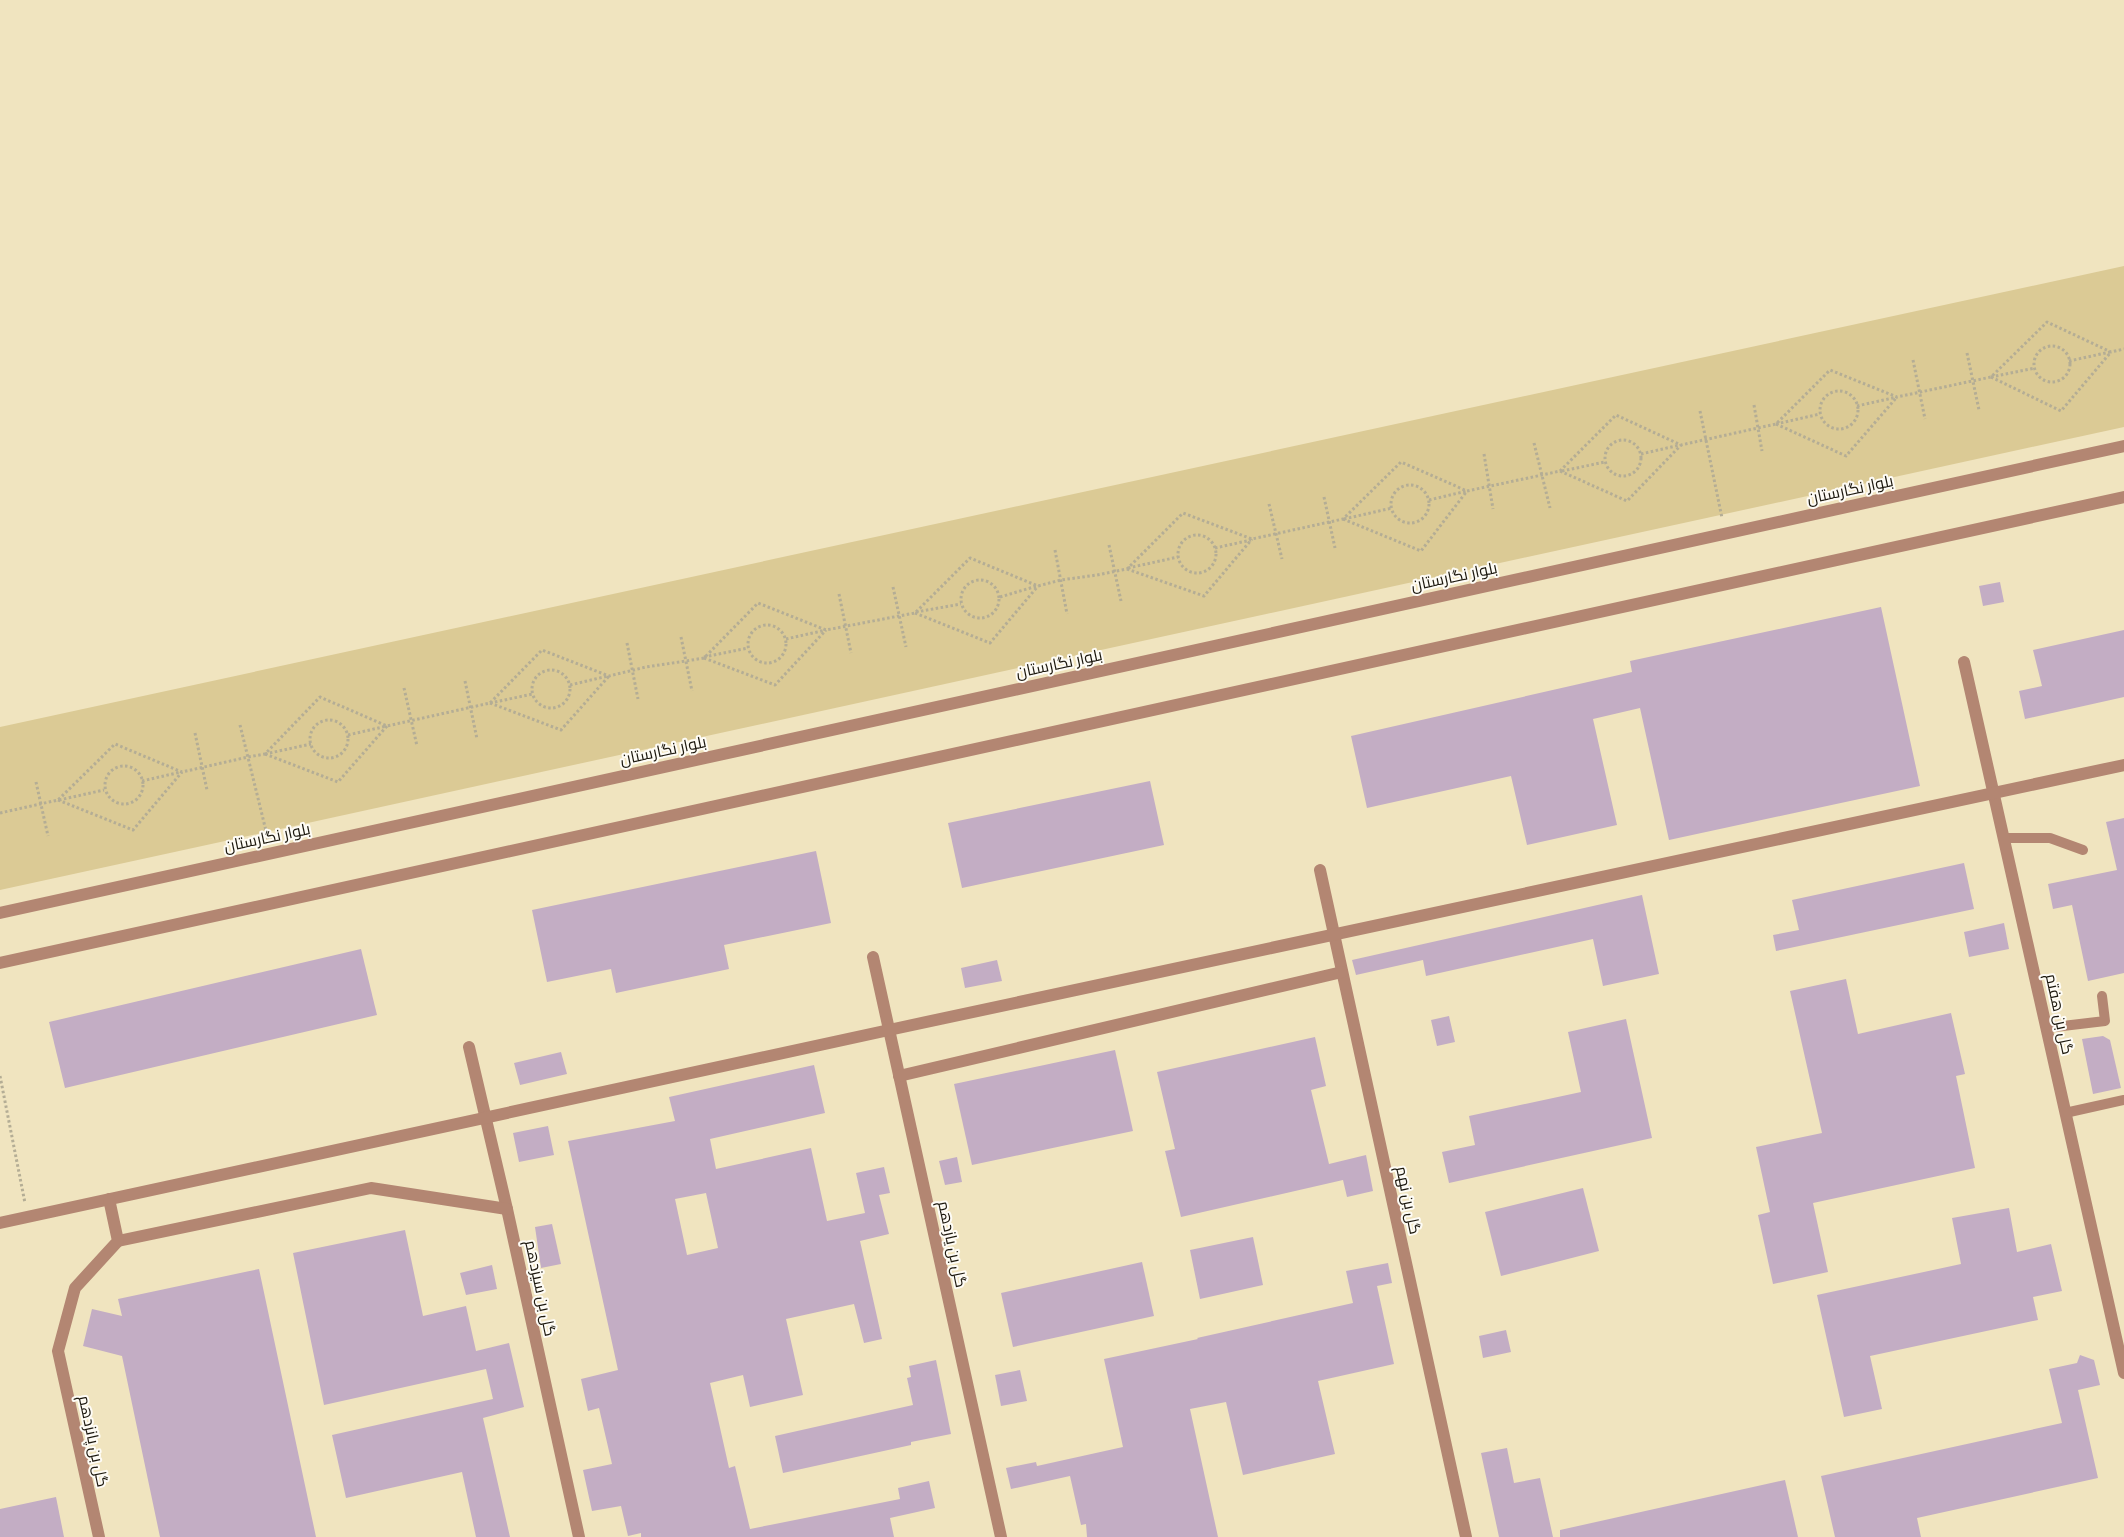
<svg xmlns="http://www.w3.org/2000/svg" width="2124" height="1537" viewBox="0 0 2124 1537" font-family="Barlow,Cairo,sans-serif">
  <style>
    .built { fill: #f0e4bf }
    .green { fill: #dbca95 }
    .building { fill: #c3adc4; fill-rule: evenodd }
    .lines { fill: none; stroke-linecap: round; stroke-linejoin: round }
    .path { stroke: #b4ad95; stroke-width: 3; stroke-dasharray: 2.5 2.5; stroke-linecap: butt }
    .service { stroke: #b38672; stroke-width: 10 }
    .minor { stroke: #b38672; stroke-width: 12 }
    .tertiary { stroke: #b38672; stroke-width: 12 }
    .labels { text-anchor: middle; stroke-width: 4; stroke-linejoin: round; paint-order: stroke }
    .street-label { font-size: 16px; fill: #1b170d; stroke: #fefcf6 }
  </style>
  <rect width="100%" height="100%" fill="#f8efd1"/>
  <rect class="built" x="0" y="0" width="2124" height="1537"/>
  <polygon class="green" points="2124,266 2124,427 0,890 0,727"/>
  <g class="building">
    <polygon points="2000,582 2004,602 1983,606 1979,586"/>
    <polygon points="1881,607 1920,786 1669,840 1640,708 1593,719 1617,825 1527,845 1511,776 1367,808 1351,736 1632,672 1630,661"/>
    <polygon points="2124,630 2124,697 2025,719 2019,691 2042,686 2033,650"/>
    <polygon points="1150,781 1164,845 962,888 948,823"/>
    <polygon points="2124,818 2124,973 2088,981 2072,905 2053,909 2048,884 2122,869 2117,870 2106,822"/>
    <polygon points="816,851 831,923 724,945 729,969 616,993 611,969 547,982 532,910"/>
    <polygon points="1964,863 1974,909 1776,951 1773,935 1799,930 1792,900"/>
    <polygon points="1642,895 1659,974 1603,986 1593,939 1426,976 1423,960 1356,975 1352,960"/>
    <polygon points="2004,923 2009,949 1969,957 1964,932"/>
    <polygon points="361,949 377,1015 65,1088 49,1022"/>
    <polygon points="997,960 1002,981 965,988 961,968"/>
    <polygon points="1846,979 1858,1034 1951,1013 1965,1074 1956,1076 1975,1168 1813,1203 1828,1272 1773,1284 1758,1215 1770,1212 1756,1147 1822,1133 1790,991"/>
    <polygon points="1449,1016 1455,1042 1437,1046 1431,1020"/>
    <polygon points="1626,1019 1652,1138 1449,1183 1442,1152 1475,1145 1469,1116 1581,1092 1568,1032"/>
    <polygon points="2103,1036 2110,1040 2121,1088 2093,1094 2082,1039"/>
    <polygon points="1315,1037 1326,1086 1311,1090 1329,1164 1366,1155 1373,1191 1347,1197 1343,1180 1181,1217 1165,1151 1175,1149 1157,1072"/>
    <polygon points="1115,1050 1133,1131 972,1165 954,1084"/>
    <polygon points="561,1052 567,1074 520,1085 514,1063"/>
    <path d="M 814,1065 L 825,1113 L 710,1139 L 716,1169 L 811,1148 L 827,1221 L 865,1213 L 856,1173 L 884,1167 L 890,1193 L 879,1195 L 889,1234 L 860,1241 L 882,1339 L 864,1343 L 854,1304 L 786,1319 L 803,1395 L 750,1407 L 743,1375 L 710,1383 L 729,1468 L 735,1466 L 750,1529 L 900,1499 L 898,1488 L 929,1481 L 935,1508 L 890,1518 L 894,1537 L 641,1537 L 641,1533 L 628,1536 L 621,1506 L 592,1511 L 583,1470 L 612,1464 L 599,1408 L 588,1411 L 581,1379 L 618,1370 L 568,1141 L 675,1121 L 669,1097 ZM 706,1193 L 718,1248 L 687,1255 L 675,1199 Z"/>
    <polygon points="548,1126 554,1155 519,1162 513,1133"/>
    <polygon points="957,1157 962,1182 945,1185 939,1161"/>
    <polygon points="1583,1188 1599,1251 1501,1276 1485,1212"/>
    <polygon points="2009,1208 2017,1252 2051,1244 2062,1291 2033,1297 2038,1320 1870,1356 1882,1409 1844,1417 1817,1295 1961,1264 1952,1218"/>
    <polygon points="552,1224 561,1264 541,1268 535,1227"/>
    <polygon points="405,1230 423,1316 466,1306 476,1351 509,1343 524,1407 483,1418 510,1537 476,1537 462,1472 346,1498 332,1435 493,1399 486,1369 324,1405 293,1253"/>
    <polygon points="1253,1237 1263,1285 1200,1299 1190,1250"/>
    <polygon points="1142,1262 1154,1316 1013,1347 1001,1293"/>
    <polygon points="1388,1263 1392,1283 1377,1286 1394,1364 1318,1381 1335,1454 1243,1475 1226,1402 1190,1409 1218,1537 1087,1537 1086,1524 1081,1525 1070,1476 1011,1489 1006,1468 1036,1462 1037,1466 1123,1447 1104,1359 1198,1339 1197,1338 1353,1303 1346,1271"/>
    <polygon points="492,1265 497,1289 466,1295 460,1273"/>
    <polygon points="259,1269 316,1537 160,1537 122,1356 83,1346 92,1309 122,1316 118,1299"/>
    <polygon points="1506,1330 1511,1352 1483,1358 1479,1336"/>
    <polygon points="2080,1355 2094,1360 2100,1385 2078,1390 2098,1478 1917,1518 1921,1537 1835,1537 1821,1476 2062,1423 2049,1369 2077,1363"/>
    <polygon points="936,1360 951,1434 911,1442 911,1445 783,1473 775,1436 913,1405 907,1378 911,1377 909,1366"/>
    <polygon points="1020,1370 1027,1401 1001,1406 995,1375"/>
    <polygon points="1507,1448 1514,1483 1540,1478 1553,1537 1499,1537 1481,1453"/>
    <polygon points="1785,1480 1798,1537 1560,1537 1560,1530"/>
    <polygon points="56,1497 64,1537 0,1537 0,1509"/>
  </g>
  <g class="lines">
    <g class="path">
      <circle cx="2052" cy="364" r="18"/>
      <polyline points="1967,353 1979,410"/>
      <polyline points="1913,360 1925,419"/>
      <polyline points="2069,361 2110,352"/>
      <polyline points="1991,377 2061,411 2111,352"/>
      <polyline points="1991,377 2035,368"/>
      <circle cx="1839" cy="410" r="19"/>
      <polyline points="1754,405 1762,451"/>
      <polyline points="1857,406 1897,397"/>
      <polyline points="1700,411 1722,518"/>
      <polyline points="1776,424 1846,456 1897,397"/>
      <polyline points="1776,424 1820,414"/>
      <circle cx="1623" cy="458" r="18"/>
      <polyline points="1534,443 1550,508"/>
      <polyline points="1484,454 1493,509"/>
      <polyline points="1641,454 1680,445"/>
      <polyline points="1560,471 1627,501 1681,445"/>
      <polyline points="1562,471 1605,462"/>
      <circle cx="1410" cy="504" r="19"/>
      <polyline points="1324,497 1335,548"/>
      <polyline points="1429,500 1467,491"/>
      <polyline points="1269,504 1282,559"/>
      <polyline points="1343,519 1421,551 1467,491"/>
      <polyline points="1344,519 1392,508"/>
      <circle cx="1197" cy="554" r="19"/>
      <polyline points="1109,545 1121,601"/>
      <polyline points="1215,548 1251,540"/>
      <polyline points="1055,550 1067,614"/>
      <polyline points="1128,568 1178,557"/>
      <polyline points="1127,569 1204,596 1252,539"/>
      <circle cx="980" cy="599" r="19"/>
      <polyline points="893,587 906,647"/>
      <polyline points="839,594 851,653"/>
      <polyline points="1000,597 1037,586"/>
      <polyline points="916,612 961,604"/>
      <polyline points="915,613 990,643 1038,586"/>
      <circle cx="767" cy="644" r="19"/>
      <polyline points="681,637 692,691"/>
      <polyline points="786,639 826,630"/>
      <polyline points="627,643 638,699"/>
      <polyline points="704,657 748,648"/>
      <polyline points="704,658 775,685 826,630"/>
      <circle cx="551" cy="689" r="19"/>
      <polyline points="465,681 477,739"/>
      <polyline points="570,685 608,676"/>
      <polyline points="404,688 417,746"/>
      <polyline points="490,703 561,730 609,676"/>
      <polyline points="490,703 533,694"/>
      <circle cx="329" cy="739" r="19"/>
      <polyline points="240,725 268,839"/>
      <polyline points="195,733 207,790"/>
      <polyline points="348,735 387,726"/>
      <polyline points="265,754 338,782 387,726"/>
      <polyline points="265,754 311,744"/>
      <circle cx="124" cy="785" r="19"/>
      <polyline points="142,781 181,772"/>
      <polyline points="36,782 48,836"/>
      <polyline points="58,800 133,830 182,772"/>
      <polyline points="59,800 104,790"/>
      <polyline points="0,813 58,800 115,744 182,772 248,757 265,754 320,697 387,726 490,703 542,650 609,676 646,667 686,661 704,658 758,603 826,630 899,616 915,613 970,558 1038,586 1061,580 1097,575 1127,569 1183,513 1252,539 1343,519 1401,462 1467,491 1542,475 1560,471 1616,415 1681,445 1776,424 1830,370 1897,397 1991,377 2047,322 2111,352 2124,349"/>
      <polyline points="0,1076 25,1203"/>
    </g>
    <g class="service">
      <polyline points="2004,838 2050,838 2083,850"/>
      <polyline points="2046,1028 2105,1021 2102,996"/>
      <polyline points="2065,1113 2124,1100"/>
    </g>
    <g class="minor">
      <polyline points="1964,662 2124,1373"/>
      <polyline points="1320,870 1466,1537"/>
      <polyline points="873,957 1001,1537"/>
      <polyline points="469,1047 507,1209 579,1537"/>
      <polyline points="899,1076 1342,972"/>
      <polyline points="0,1223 889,1030 2124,765"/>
      <polyline points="118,1241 371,1188 507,1209"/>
      <polyline points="99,1537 58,1351 75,1288 118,1241 109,1199"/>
    </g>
    <g class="tertiary">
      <polyline points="0,913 2124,446"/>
      <polyline points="0,963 2124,497"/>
    </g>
  </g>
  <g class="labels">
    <g class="street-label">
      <text transform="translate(1850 489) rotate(-12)" y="6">بلوار نگارستان</text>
      <text transform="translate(1454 576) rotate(-12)" y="6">بلوار نگارستان</text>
      <text transform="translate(1059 663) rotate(-12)" y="6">بلوار نگارستان</text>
      <text transform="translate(663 750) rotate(-12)" y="6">بلوار نگارستان</text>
      <text transform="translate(267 837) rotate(-12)" y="6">بلوار نگارستان</text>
      <text transform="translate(2060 1014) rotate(78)" y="6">گل بن هفتم</text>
      <text transform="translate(1409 1200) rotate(78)" y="6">گل بن نهم</text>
      <text transform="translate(953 1244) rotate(78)" y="6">گل بن یازدهم</text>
      <text transform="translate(541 1288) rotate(78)" y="6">گل بن سیزدهم</text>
      <text transform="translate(94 1441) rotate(78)" y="6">گل بن پانزدهم</text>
    </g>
  </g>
</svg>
